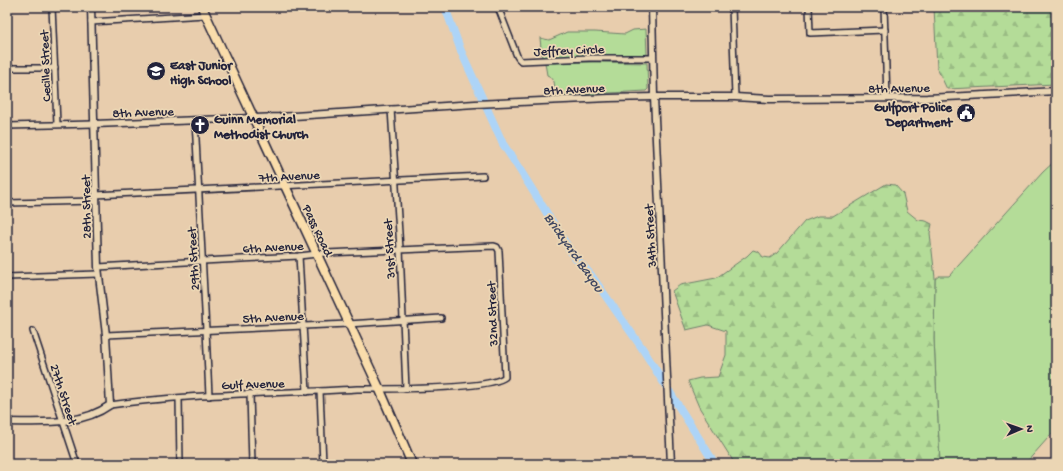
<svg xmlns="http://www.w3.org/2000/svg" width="1063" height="471" viewBox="0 0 1063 471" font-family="'Gochi Hand',sans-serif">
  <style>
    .green { fill: #b4dc98; stroke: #6b7f6a }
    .forest { fill: url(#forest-firs); stroke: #6b7f6a }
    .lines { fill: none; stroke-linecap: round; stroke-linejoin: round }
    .river { stroke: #add4f7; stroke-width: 8 }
    .minor-casing { stroke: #22223b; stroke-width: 8 }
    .tertiary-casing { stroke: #22223b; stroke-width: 9 }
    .primary-casing { stroke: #22223b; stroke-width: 11 }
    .minor { stroke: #ebd6b4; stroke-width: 5 }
    .tertiary { stroke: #ebd6b4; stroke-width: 6 }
    .primary { stroke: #faddab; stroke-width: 8 }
    .labels { text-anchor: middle; stroke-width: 3.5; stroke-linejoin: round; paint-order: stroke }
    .street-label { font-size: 13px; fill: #22223b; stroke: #ebd6b4 }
    .poi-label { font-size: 13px; font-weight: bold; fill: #22223b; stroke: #ebd6b4; text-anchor: start }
    .water-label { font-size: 14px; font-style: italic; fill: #3e4661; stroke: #ebd6b4 }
  </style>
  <defs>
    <pattern id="forest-firs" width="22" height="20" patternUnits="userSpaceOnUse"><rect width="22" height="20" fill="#b4dc98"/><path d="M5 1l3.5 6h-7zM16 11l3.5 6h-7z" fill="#9abc84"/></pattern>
  </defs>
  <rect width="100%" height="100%" fill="#e8cdad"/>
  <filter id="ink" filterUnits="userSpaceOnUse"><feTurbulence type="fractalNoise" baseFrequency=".025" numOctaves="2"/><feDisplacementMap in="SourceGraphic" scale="8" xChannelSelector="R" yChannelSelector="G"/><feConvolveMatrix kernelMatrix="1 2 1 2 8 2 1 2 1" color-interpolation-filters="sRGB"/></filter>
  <g filter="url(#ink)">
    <g class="green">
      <polygon points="646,29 647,55 542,58 540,38 549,40 567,32 595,32 625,34 633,30"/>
      <path d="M 595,62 L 647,63 L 648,89 L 646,91 L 555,96 C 554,86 557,79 547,75 L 545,63 Z"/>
      <polygon points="1056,160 1056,429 1025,464 940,464 934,339 935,279 939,276 949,276 1043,172"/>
    </g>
    <g class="forest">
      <polygon points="934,7 1056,7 1056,84 947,89 937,68"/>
      <polygon points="886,184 895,185 903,194 907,211 918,220 926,221 932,224 930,233 935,278 934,339 940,464 735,464 699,407 688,381 700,378 718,377 726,355 726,331 708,325 686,330 672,291 680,285 716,278 747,256 753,250 759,252 763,257 770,258 777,253 805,221 818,216 833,216"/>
    </g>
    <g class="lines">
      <polyline class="river" points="445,7 461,51 503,144 520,170 573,255 591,275 642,348 715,464"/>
      <defs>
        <g id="minor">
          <polyline points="52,7 57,124"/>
          <polyline points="498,7 517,56 519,59 521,61 589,58 653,58"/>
          <polyline points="732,7 735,97"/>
          <polyline points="809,7 810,33 885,30"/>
          <polyline points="884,7 887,98"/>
          <polyline points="91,22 205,15"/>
          <polyline points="7,68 55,68"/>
          <polyline points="391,109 400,249 406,389"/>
          <polyline points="195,120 206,330 209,396"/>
          <polyline points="7,126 94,124"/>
          <polyline points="95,195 483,176"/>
          <polyline points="7,203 96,201"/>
          <polyline points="299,256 303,325 307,392"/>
          <path d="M 98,267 L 203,261 L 299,256 L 326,253 L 494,246 L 497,247 L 499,251 L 505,377 C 490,390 381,389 357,389 C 275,394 191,393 110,405"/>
          <polyline points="7,277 98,274"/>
          <polyline points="33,331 77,464"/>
          <polyline points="106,335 348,324 441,318"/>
          <polyline points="320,391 323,464"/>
          <polyline points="250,394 252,464"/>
          <polyline points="179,398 180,464"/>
        </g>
        <g id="tertiary">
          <polyline points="652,7 654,97 671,464"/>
          <polyline points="94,124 279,117 475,104 609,98 654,97 735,97 769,99 927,98 986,95 1056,91"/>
          <path d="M 7,422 C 41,422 81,426 110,405 L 106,335 L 98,267 L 91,7"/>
        </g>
        <polyline id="primary" points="202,7 380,390 412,464"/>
      </defs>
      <use href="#minor" class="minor-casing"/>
      <use href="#tertiary" class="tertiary-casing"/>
      <use href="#primary" class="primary-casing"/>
      <use href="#minor" class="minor"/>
      <use href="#tertiary" class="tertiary"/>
      <use href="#primary" class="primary"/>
    </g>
  </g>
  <defs>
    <symbol id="school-disc" viewBox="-11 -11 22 22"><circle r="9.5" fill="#22223b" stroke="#ebd6b4"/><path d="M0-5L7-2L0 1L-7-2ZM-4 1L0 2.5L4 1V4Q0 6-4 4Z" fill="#fff"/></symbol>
    <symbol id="civic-disc" viewBox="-11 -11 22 22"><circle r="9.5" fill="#22223b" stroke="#ebd6b4"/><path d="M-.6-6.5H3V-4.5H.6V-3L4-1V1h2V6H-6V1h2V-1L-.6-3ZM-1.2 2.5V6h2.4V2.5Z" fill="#fff"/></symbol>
    <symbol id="church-disc" viewBox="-11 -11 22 22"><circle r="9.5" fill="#22223b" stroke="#ebd6b4"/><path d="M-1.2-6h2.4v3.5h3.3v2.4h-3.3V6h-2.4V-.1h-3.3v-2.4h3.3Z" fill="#fff"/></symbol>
  </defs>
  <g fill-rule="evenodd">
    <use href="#school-disc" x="145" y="60" width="22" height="22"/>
    <use href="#civic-disc" x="955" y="102" width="22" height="22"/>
    <use href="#church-disc" x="189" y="114" width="22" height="22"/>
  </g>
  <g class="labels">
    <g class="street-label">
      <text transform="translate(569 49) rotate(-2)" y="5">Jeffrey Circle</text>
      <text transform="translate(44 66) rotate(-92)" y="5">Cecille Street</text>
      <text transform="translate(899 87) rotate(-1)" y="5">8th Avenue</text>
      <text transform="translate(574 88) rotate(-3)" y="5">8th Avenue</text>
      <text transform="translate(143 111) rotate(-2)" y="5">8th Avenue</text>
      <text transform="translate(289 175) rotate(-3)" y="5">7th Avenue</text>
      <text transform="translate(85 207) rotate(-91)" y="5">28th Street</text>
      <text transform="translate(319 230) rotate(65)" y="5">Pass Road</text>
      <text transform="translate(649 236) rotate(-93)" y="5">34th Street</text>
      <text transform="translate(273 246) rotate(-3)" y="5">6th Avenue</text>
      <text transform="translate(388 249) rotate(-93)" y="5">31st Street</text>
      <text transform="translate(192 259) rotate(-93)" y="5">29th Street</text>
      <text transform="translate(491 314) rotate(-92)" y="5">32nd Street</text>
      <text transform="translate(273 316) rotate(-3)" y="5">5th Avenue</text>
      <text transform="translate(253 383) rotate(-2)" y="5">Gulf Avenue</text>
      <text transform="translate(65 394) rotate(72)" y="5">27th Street</text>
    </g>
    <g class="poi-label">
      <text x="170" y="69">East Junior<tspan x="170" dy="15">High School</tspan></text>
      <text x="952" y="111" text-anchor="end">Gulfport Police<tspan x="952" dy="15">Department</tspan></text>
      <text x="214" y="123">Guinn Memorial<tspan x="214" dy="15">Methodist Church</tspan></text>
    </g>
    <g class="water-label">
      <text transform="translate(575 252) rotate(55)" y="5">Brickyard Bayou</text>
    </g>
  </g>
  <rect width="1063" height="471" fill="none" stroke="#ebd6b4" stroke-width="24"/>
  <rect x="12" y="12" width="1039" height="447" fill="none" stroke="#22223b" stroke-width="1.5" filter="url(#ink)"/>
  <g transform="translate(1021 429) rotate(88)" stroke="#ebd6b4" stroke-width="3" paint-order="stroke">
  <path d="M0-3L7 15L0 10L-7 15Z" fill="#22223b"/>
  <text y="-6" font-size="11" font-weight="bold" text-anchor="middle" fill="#22223b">N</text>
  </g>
</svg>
